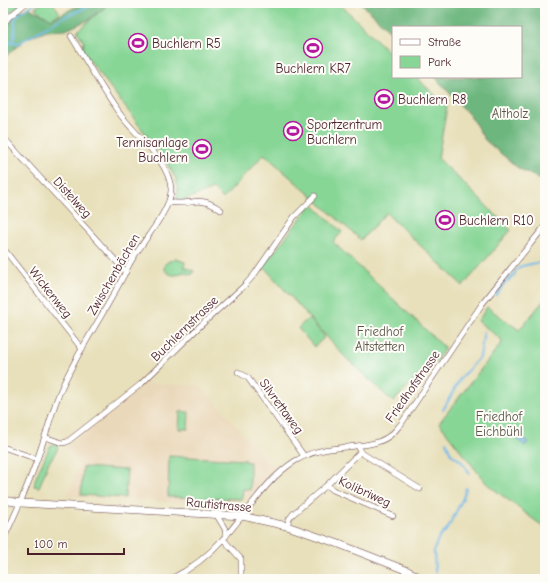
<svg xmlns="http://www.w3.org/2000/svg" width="548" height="582" viewBox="0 0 548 582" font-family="'Comic Neue',sans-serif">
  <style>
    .built { fill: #ead8ba }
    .green { fill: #87d696; stroke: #687a60 }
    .forest { fill: #6db77f; stroke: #5c6b55 }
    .water { fill: #72b9e9; stroke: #5e6c8a }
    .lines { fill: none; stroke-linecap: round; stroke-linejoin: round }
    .stream { stroke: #72b9e9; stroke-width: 2 }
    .street-casing { stroke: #623c41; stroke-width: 6 }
    .secondary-casing { stroke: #623c41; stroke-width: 8 }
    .street { stroke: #fff; stroke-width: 5 }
    .secondary { stroke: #fff; stroke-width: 7 }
    .labels { text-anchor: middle; stroke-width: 4; stroke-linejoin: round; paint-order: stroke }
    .poi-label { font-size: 13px; fill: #4a1f2b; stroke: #fdfcf7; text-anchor: start }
    .park-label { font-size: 13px; fill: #5c564b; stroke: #fdfcf7 }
    .street-label { font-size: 13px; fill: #4a1f2b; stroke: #fdfcf7 }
  </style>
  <rect width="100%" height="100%" fill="#fdfcf7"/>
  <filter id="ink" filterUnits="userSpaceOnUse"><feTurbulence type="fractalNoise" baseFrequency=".025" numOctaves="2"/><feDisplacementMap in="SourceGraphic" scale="8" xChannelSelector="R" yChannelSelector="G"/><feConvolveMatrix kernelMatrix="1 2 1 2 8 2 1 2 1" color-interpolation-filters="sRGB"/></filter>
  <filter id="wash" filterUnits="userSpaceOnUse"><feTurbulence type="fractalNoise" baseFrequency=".012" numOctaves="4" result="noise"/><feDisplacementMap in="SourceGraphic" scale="16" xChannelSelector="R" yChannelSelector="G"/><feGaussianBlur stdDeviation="0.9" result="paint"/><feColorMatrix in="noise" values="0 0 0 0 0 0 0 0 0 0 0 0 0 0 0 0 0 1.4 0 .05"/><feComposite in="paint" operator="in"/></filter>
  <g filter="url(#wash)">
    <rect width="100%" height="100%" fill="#e8e0bb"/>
    <polygon class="built" points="146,382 146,383 201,386 275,470 249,498 238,502 184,503 67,496 80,464 64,448"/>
    <g class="green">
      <polygon points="3,3 23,3 3,18"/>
      <polygon points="41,3 53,3 60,13 49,20 35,8"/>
      <polygon points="110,3 339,3 389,52 393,49 393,77 416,77 447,107 438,158 511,230 463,286 386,213 361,240 264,154 223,199 213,189 182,201 177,201 178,192 176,179 163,157 82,50 84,42 77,31"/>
      <polygon points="312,204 342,232 333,242 445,348 432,367 428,365 393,402 345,357 263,266"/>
      <path d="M 176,259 L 185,262 L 184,267 L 194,271 L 192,275 L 183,272 C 176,277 169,276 164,269 L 165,264 L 169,261 Z"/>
      <polygon points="545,299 545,528 487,484 439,423 503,341 478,321 487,307 519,330"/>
      <polygon points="309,318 325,337 314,347 298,328"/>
      <polygon points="180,412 189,412 188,429 179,429"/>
      <polygon points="54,444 58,445 57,450 48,464 40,485 39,487 34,486 36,477 50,446"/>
      <polygon points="169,456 246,460 246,462 250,462 250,490 243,489 242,498 240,499 168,497"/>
      <polygon points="83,467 127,470 125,498 81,495"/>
    </g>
    <g class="forest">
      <polygon points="83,3 109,3 90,19 66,30 44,31 24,40 3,59 3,31 17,12 29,8 52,19"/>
      <polygon points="361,3 545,3 545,182 518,168 485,140 471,117 435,77 521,77 521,27 393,27 393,34"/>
    </g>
    <polygon class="water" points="513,434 515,436 520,436 528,442 525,446 512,435"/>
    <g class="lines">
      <g class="stream">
        <polyline points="3,40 10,43 13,43 15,31 15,18 20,13 36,3"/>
        <polyline points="13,43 19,43 64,17 97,3"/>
        <polyline points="496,295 504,284 515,274 515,271 522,266 545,261"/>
        <polyline points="443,410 460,379 480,357 484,331"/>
        <polyline points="446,442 451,454 461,461 469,472 469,474"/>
        <polyline points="435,572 434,550 438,539 448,528 463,498 466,488"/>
      </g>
    </g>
  </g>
  <g filter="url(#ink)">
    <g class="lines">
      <defs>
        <g id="street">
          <polyline points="3,25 9,17 26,3"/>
          <polyline points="3,137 126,272"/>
          <path d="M 169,202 C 191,207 198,193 221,210"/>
          <polyline points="3,248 82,349"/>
          <polyline points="238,372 248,378 304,456"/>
          <polyline points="45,437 62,443 67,442 141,384 200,326 245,285 254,275 294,217 315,196"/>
          <polyline points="3,447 37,459"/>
          <polyline points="360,452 420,489"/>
          <polyline points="327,485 333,490 393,516"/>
          <polyline points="216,514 225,529 226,536"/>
          <polyline points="287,526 289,519 293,514 327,485 360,452 359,446"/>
          <polyline points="223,539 241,559 241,579"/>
          <path d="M 3,540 C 19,507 33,474 44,439 C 50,422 54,404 62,387 C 81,345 109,307 129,265 C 139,245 172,210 171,189 C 169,159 133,134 117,110 C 100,86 86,60 71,36"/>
          <path d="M 171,579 C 191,569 208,556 223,539 C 247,513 265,480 295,461 C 308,453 324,449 338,448 C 357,445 378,447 393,433 C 396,430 398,427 401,424 L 482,304 L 545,226"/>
        </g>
        <polyline id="secondary" points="3,500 21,503 242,516 287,526 339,544 408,571 423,579"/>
      </defs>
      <use href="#street" class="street-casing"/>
      <use href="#secondary" class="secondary-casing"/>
      <use href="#street" class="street"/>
      <use href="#secondary" class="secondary"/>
    </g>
  </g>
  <defs>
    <symbol id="stadium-ring" viewBox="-11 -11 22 22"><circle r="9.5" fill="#fdfcf7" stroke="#b5179e" stroke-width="1.5"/><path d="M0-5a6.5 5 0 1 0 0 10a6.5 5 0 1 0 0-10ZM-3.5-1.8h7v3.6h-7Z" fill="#b5179e"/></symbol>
  </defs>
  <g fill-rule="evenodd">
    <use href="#stadium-ring" x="127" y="32" width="22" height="22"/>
    <use href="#stadium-ring" x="302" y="37" width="22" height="22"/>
    <use href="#stadium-ring" x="373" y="88" width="22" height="22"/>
    <use href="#stadium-ring" x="282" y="120" width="22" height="22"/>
    <use href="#stadium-ring" x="191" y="138" width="22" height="22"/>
    <use href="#stadium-ring" x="434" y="209" width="22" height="22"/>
  </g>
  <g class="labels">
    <g class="poi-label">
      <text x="152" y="48">Buchlern R5</text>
      <text x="313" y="73" text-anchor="middle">Buchlern KR7</text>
      <text x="398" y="104">Buchlern R8</text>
      <text x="307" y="129">Sportzentrum<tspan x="307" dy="15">Buchlern</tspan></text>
      <text x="188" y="147" text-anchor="end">Tennisanlage<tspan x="188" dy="15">Buchlern</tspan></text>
      <text x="459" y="225">Buchlern R10</text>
    </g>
    <g class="park-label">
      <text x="510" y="118">Altholz</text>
      <text x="380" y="336">Friedhof<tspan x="380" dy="15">Altstetten</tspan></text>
      <text x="499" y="421">Friedhof<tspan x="499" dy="15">Eichbühl</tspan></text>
    </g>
    <g class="street-label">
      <text transform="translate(73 197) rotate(48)" y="5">Distelweg</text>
      <text transform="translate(113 274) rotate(-60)" y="5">Zwischenbächen</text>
      <text transform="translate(51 292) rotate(52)" y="5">Wickenweg</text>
      <text transform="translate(184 328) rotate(-44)" y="5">Buchlernstrasse</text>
      <text transform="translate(412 386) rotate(-55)" y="5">Friedhofstrasse</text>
      <text transform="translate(282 406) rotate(54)" y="5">Silvrettaweg</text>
      <text transform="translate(365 491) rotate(25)" y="5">Kolibriweg</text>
      <text transform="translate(219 504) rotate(5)" y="5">Rautistrasse</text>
    </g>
  </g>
  <rect width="548" height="582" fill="none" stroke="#fdfcf7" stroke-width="16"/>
  <rect x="392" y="26" width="130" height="52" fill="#fdfcf7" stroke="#b5a4a5"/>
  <rect x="400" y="39" width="20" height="6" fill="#ffffff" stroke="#b5a4a5"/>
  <text x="428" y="46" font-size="12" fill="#4a1f2b">Straße</text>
  <rect x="400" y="56" width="20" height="12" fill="#87d696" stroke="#b5a4a5"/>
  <text x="428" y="66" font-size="12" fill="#4a1f2b">Park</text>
  <path d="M28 548v6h96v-6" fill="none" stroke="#4a1f2b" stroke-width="2"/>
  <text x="34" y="548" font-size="12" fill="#4a1f2b" stroke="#fdfcf7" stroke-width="3" paint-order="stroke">100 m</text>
</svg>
